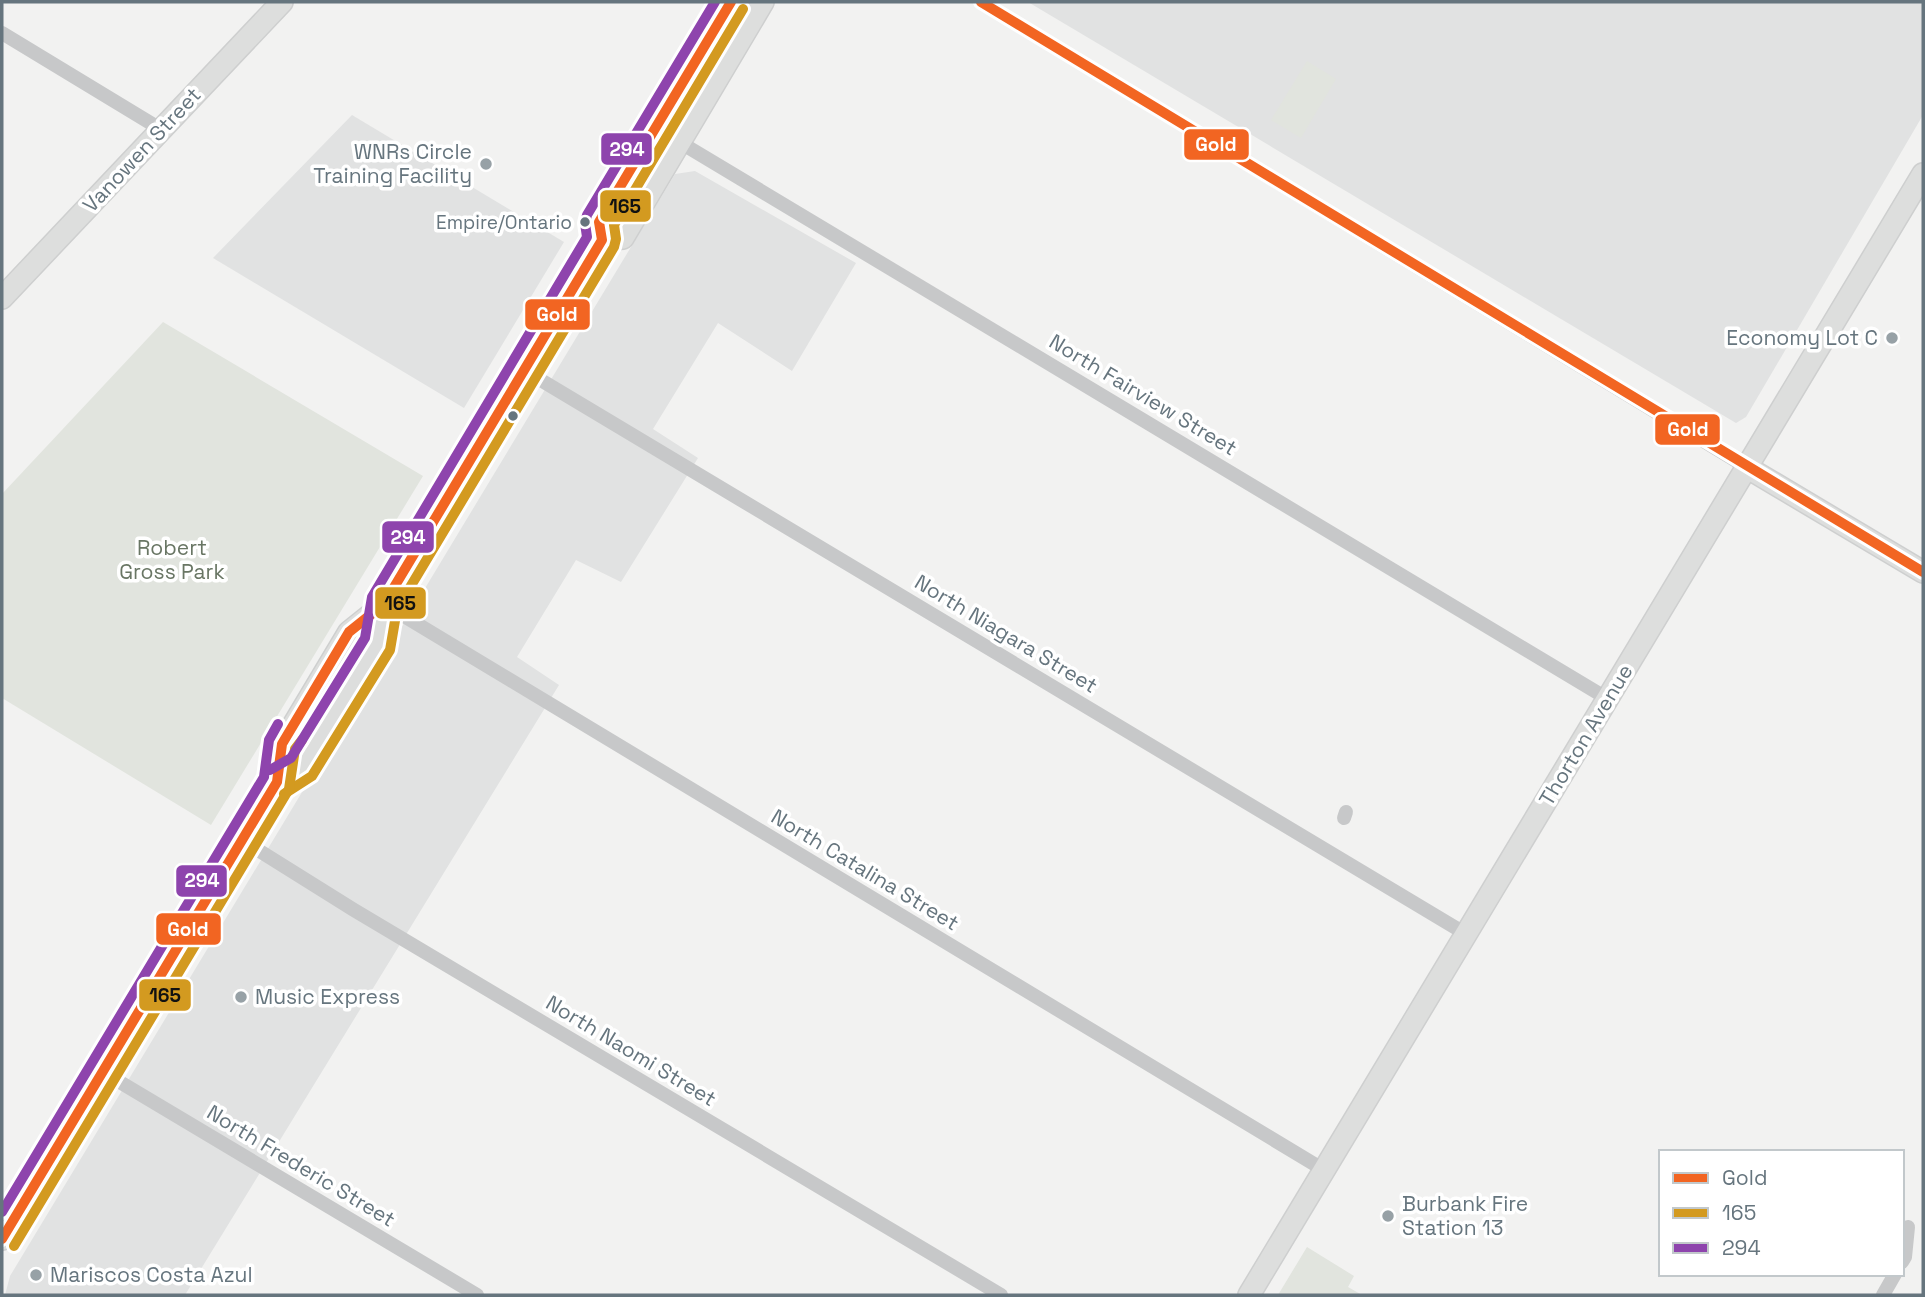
<svg xmlns="http://www.w3.org/2000/svg" width="1925" height="1297" viewBox="0 0 1925 1297" font-family="'Space Grotesk',sans-serif">
  <style>
    .built { fill: #e1e2e2 }
    .green { fill: #e1e4de }
    .lines { fill: none; stroke-linecap: round; stroke-linejoin: round }
    .secondary-casing { stroke: #cecfcf; stroke-width: 24 }
    .street { stroke: #c7c8c9; stroke-width: 14 }
    .secondary { stroke: #dddedd; stroke-width: 21 }
    .bus-1-casing { stroke: #fff; stroke-width: 16 }
    .bus-2-casing { stroke: #fff; stroke-width: 16 }
    .bus-3-casing { stroke: #fff; stroke-width: 16 }
    .bus-1 { stroke: #f26522; stroke-width: 10 }
    .bus-2 { stroke: #d39a20; stroke-width: 10 }
    .bus-3 { stroke: #8e44ad; stroke-width: 10 }
    .poi-dot { fill: #97a1a6; stroke: #fff; stroke-width: 2.5 }
    .bus-dot { fill: #66757e; stroke: #fff; stroke-width: 2.5 }
    .labels { text-anchor: middle; stroke-width: 7; stroke-linejoin: round; paint-order: stroke }
    .bus-label { font-size: 19px; fill: #66757e; stroke: #fff; text-anchor: end }
    .street-label { font-size: 21px; fill: #66757e; stroke: #fff }
    .poi-label { font-size: 21px; fill: #66757e; stroke: #fff; text-anchor: start }
    .park-label { font-size: 21px; fill: #697664; stroke: #fff }
    .line-badge { stroke: #fff; stroke-width: 2.5 }
    .badge-label { font-size: 19px; text-anchor: middle; font-weight: bold; fill: #fff }
    .pale-badge-label { font-size: 19px; text-anchor: middle; font-weight: bold; fill: #111 }
  </style>
  <rect width="100%" height="100%" fill="#f2f2f1"/>
  <g class="built">
    <polygon points="1028,2 1923,2 1923,115 1746,417 1736,423"/>
    <polygon points="352,115 564,242 464,408 213,258"/>
    <polygon points="695,171 856,263 792,371 718,323 653,429 698,458 621,582 576,560 517,657 559,685 185,1295 5,1295 10,1276 675,174"/>
  </g>
  <g class="green">
    <polygon points="1307,61 1336,79 1301,138 1271,120"/>
    <polygon points="163,322 423,476 211,825 2,698 2,494"/>
    <polygon points="1307,1247 1354,1276 1348,1287 1362,1295 1278,1295"/>
  </g>
  <g class="lines">
    <defs>
      <g id="secondary">
        <polyline points="602,240 623,238 763,2"/>
        <polyline points="2,298 282,2"/>
        <polyline points="1748,468 1923,572"/>
        <polyline points="277,782 301,768 378,643 384,604 602,240 599,222 731,2"/>
        <polyline points="2,1239 277,782 282,744 349,632 384,604"/>
        <polyline points="1249,1295 1923,174"/>
      </g>
    </defs>
    <use href="#secondary" class="secondary-casing"/>
    <g class="street">
      <polyline points="981,2 1748,468"/>
      <polyline points="2,33 162,130"/>
      <polyline points="656,128 1608,699"/>
      <polyline points="524,370 1466,934"/>
      <polyline points="384,604 1324,1170"/>
      <polyline points="1344,818 1346,812"/>
      <polyline points="242,840 354,910 1001,1295"/>
      <polyline points="103,1072 477,1295"/>
      <polyline points="1902,1262 1905,1257 1908,1227"/>
      <polyline points="1883,1295 1895,1274"/>
    </g>
    <use href="#secondary" class="secondary"/>
    <defs>
      <g id="bus-1">
        <polyline points="981,2 1923,572"/>
        <polyline points="2,1239 277,782 282,744 349,632 384,604 602,240 599,222 731,2"/>
      </g>
      <g id="bus-2">
        <polyline points="284,794 312,776 390,650 397,609 614,247 616,239 614,225 743,9"/>
        <polyline points="14,1246 289,789 295,749 302,740"/>
      </g>
      <g id="bus-3">
        <polyline points="270,770 291,758 365,638 372,597 587,237 585,223 587,215 715,2"/>
        <polyline points="2,1212 264,777 269,740 278,724"/>
      </g>
    </defs>
    <use href="#bus-1" class="bus-1-casing"/>
    <use href="#bus-2" class="bus-2-casing"/>
    <use href="#bus-3" class="bus-3-casing"/>
    <use href="#bus-1" class="bus-1"/>
    <use href="#bus-2" class="bus-2"/>
    <use href="#bus-3" class="bus-3"/>
  </g>
  <g class="poi-dot">
    <circle cx="486" cy="164" r="7"/>
    <circle cx="1892" cy="338" r="7"/>
    <circle cx="241" cy="997" r="7"/>
    <circle cx="1388" cy="1216" r="7"/>
    <circle cx="36" cy="1275" r="7"/>
  </g>
  <g class="bus-dot">
    <circle cx="585" cy="222" r="6"/>
    <circle cx="513" cy="416" r="6"/>
  </g>
  <g class="labels">
    <g class="bus-label">
      <text x="572" y="229">Empire/Ontario</text>
    </g>
    <g class="street-label">
      <text transform="translate(142 150) rotate(-47)" y="7">Vanowen Street</text>
      <text transform="translate(1143 395) rotate(31)" y="7">North Fairview Street</text>
      <text transform="translate(1006 634) rotate(31)" y="7">North Niagara Street</text>
      <text transform="translate(1586 735) rotate(-59)" y="7">Thorton Avenue</text>
      <text transform="translate(865 870) rotate(31)" y="7">North Catalina Street</text>
      <text transform="translate(631 1051) rotate(31)" y="7">North Naomi Street</text>
      <text transform="translate(301 1166) rotate(31)" y="7">North Frederic Street</text>
    </g>
    <g class="poi-label">
      <text x="472" y="159" text-anchor="end">WNRs Circle<tspan x="472" dy="24">Training Facility</tspan></text>
      <text x="1878" y="345" text-anchor="end">Economy Lot C</text>
      <text x="255" y="1004">Music Express</text>
      <text x="1402" y="1211">Burbank Fire<tspan x="1402" dy="24">Station 13</tspan></text>
      <text x="50" y="1282">Mariscos Costa Azul</text>
    </g>
    <g class="park-label">
      <text x="172" y="555">Robert<tspan x="172" dy="24">Gross Park</tspan></text>
    </g>
  </g>
  <g class="line-badge">
    <rect x="1183" y="128" width="67" height="33" rx="7" fill="#f26522"/>
    <rect x="600" y="132" width="53" height="34" rx="7" fill="#8e44ad"/>
    <rect x="599" y="189" width="53" height="34" rx="7" fill="#d39a20"/>
    <rect x="524" y="298" width="67" height="33" rx="7" fill="#f26522"/>
    <rect x="1654" y="413" width="67" height="33" rx="7" fill="#f26522"/>
    <rect x="381" y="520" width="54" height="34" rx="7" fill="#8e44ad"/>
    <rect x="374" y="586" width="53" height="34" rx="7" fill="#d39a20"/>
    <rect x="175" y="864" width="53" height="34" rx="7" fill="#8e44ad"/>
    <rect x="155" y="912" width="67" height="34" rx="7" fill="#f26522"/>
    <rect x="138" y="978" width="54" height="34" rx="7" fill="#d39a20"/>
  </g>
  <g class="badge-label">
    <text x="1216" y="151">Gold</text>
    <text x="627" y="156">294</text>
    <text x="557" y="321">Gold</text>
    <text x="1688" y="436">Gold</text>
    <text x="408" y="544">294</text>
    <text x="202" y="887">294</text>
    <text x="188" y="936">Gold</text>
  </g>
  <g class="pale-badge-label">
    <text x="625" y="213">165</text>
    <text x="400" y="610">165</text>
    <text x="165" y="1002">165</text>
  </g>
  <rect width="1925" height="1297" fill="none" stroke="#66757e" stroke-width="7"/>
  <rect x="1659" y="1150" width="245" height="126" fill="#ffffff" stroke="#c2c8cb" stroke-width="2"/>
  <rect x="1673" y="1173" width="35" height="10" fill="#f26522" stroke="#c2c8cb" stroke-width="2"/>
  <text x="1722" y="1185" font-size="21" fill="#66757e">Gold</text>
  <rect x="1673" y="1208" width="35" height="10" fill="#d39a20" stroke="#c2c8cb" stroke-width="2"/>
  <text x="1722" y="1220" font-size="21" fill="#66757e">165</text>
  <rect x="1673" y="1243" width="35" height="10" fill="#8e44ad" stroke="#c2c8cb" stroke-width="2"/>
  <text x="1722" y="1255" font-size="21" fill="#66757e">294</text>
</svg>
